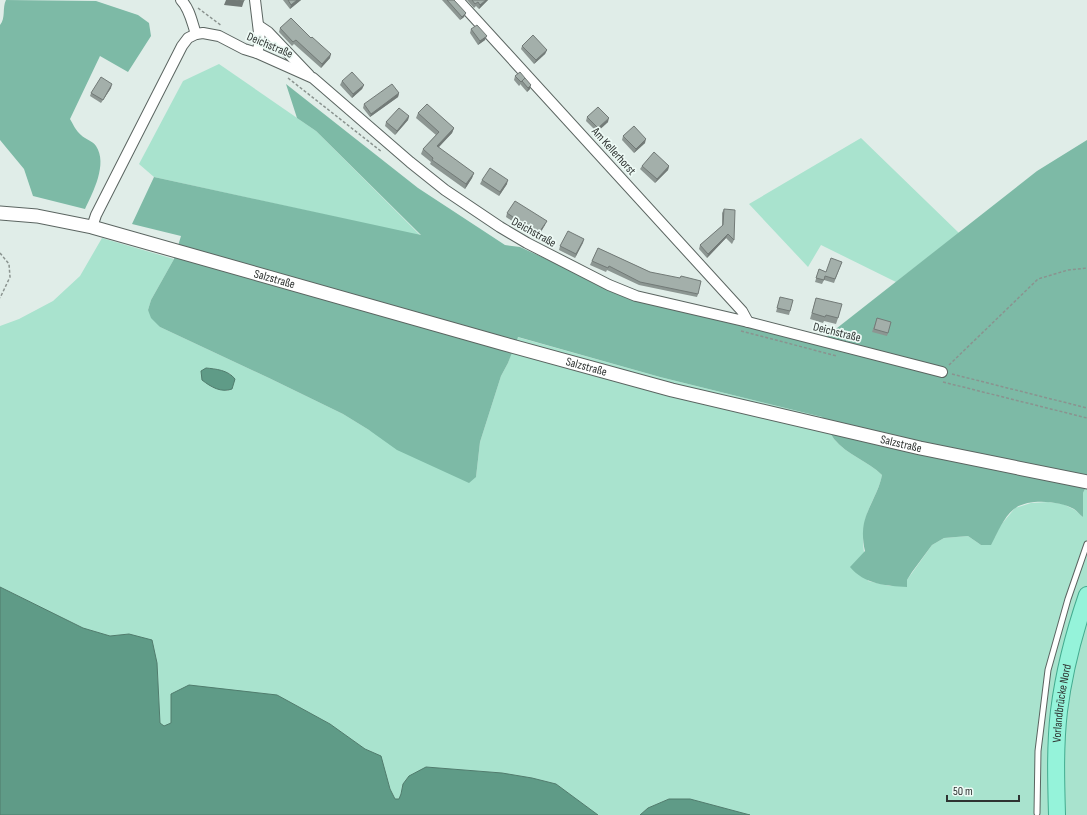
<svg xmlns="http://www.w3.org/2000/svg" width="1087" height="815" viewBox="0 0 1087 815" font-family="'Sofia Sans Condensed',sans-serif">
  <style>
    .green { fill: #a9e3ce; fill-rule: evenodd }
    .forest { fill: #7dbaa6 }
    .water { fill: #5f9b87; stroke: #507c6d }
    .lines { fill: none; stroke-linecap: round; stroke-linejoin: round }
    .service-casing { stroke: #5b6561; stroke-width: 7 }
    .minor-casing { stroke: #5b6561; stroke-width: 12 }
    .tertiary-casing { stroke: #5b6561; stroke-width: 15 }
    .primary-casing { stroke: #43ab8f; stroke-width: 18 }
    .path { stroke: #8a938f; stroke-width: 1.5; stroke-dasharray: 3 2; stroke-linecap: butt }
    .service { stroke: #fff; stroke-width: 5 }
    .minor { stroke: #fff; stroke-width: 10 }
    .tertiary { stroke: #fff; stroke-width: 13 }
    .primary { stroke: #95f3da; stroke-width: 16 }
    .wall { fill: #8c9692 }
    .shaded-wall { fill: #727a77 }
    .building { fill: #a3afaa; stroke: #727a77 }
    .labels { text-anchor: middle; stroke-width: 3.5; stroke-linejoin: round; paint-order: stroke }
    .street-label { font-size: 12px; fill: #2e3331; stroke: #edfaf5 }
  </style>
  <rect width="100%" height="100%" fill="#e0ede8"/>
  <g class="green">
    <polygon points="219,64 316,131 421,236 154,177 139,164 183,81"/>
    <polygon points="861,138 959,233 896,282 821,245 808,267 749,204"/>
    <path d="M 102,238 L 174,259 L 151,300 L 148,310 L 160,327 L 269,378 L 343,414 L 369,430 L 476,477 L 480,442 L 501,376 L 508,363 L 517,337 L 660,377 L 822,417 C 826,424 829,432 834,439 C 847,455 868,461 882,475 C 879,492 868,505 865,522 C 860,540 866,562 868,581 L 890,586 L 907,580 L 932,545 L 944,538 L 968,536 L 981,545 L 995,537 L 1000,526 L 1015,508 L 1031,503 L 1048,502 L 1063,504 L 1075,510 L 1083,517 L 1083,493 L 1087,485 L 1087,815 L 750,815 L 690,799 L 669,799 L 648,808 L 640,815 L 598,815 L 556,784 L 532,778 L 502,773 L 426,767 L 403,784 L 401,794 L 399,799 L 395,799 L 390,789 L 380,756 L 365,749 L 330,724 L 277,695 L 171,701 L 171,723 L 164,727 L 160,723 L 157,663 L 129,634 L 110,636 L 83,628 L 0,587 L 0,326 L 19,319 L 53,301 L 80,276 ZM 206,368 L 216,369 L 231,374 L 228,391 L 211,387 Z"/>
  </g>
  <g class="forest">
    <path d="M 6,0 L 96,1 L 138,15 L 149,23 L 151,36 L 128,72 L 100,56 L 70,119 C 73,124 76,131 81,135 C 85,139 93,141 96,146 C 108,164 93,192 85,209 L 33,196 L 24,169 L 0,140 L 0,25 C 6,18 2,8 6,0 Z"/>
    <path d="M 286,84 L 418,188 L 505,245 L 520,247 L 605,286 L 818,343 L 1037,171 L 1087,140 L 1087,485 L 1083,493 L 1083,517 C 1080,515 1077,511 1074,509 C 1060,501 1028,498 1014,509 C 1003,518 998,532 991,545 L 981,545 L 968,536 L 944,538 L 932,545 L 912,572 L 907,580 L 907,587 C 886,586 864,584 850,567 L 865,551 C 863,542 862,532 864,523 C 868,506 879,492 882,475 C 868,461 847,455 834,439 C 829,432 826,424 822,417 L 660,377 L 518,337 L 508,363 L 501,376 L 480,442 L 476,477 L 469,483 L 397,450 L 369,430 L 343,414 L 269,378 L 160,327 L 151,318 L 148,310 L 151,300 L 174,259 L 181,236 L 132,224 L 154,177 L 421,235 L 316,131 L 297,118 Z"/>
  </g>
  <g class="water">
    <path d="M 206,368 C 216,369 228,370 235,379 L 232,389 C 221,393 211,387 202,380 L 201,371 Z"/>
    <polygon points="0,587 83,628 110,636 129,634 152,640 157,663 160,723 164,726 171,723 171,694 189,685 277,695 330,724 365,749 381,756 390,789 395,799 399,799 401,794 403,784 409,776 426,767 502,773 532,778 556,784 598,815 0,815"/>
    <polygon points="669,799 690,799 750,815 640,815 648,808"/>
  </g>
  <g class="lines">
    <defs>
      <polyline id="service" points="1037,813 1038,751 1048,670 1068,599 1087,544"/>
      <g id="minor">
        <path d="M 181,0 C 190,9 192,23 196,34 L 203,33 L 219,36 L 244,49 L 257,53 L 313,78 L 410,162 L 445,190 L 500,227 L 527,243 L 609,285 L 636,296 L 748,322 L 942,372"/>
        <polyline points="255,0 260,41 257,53"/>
        <polyline points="458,0 742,311 748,322"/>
        <polyline points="259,26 268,32 309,75"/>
        <polyline points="92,227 96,215 182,46 188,38 196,34"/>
      </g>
      <g id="tertiary">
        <path id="s1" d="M 0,213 L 37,216 L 92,227 L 501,343 L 672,390 L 920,448 L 1087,482"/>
      </g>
      <g id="primary">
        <path id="s2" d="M 1057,815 C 1056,780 1055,745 1059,711 C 1064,671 1074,633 1087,595"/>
      </g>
    </defs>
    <use href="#service" class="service-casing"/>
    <use href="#minor" class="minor-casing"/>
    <use href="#tertiary" class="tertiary-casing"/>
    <use href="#primary" class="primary-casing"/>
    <g class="path">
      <polyline points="198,8 222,26"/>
      <polyline points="288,78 382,152"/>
      <polyline points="0,253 9,264 10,277 0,298"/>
      <polyline points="741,331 837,356"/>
      <polyline points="949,365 1038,279 1068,270 1087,268"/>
      <polyline points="952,374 1087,408"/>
      <polyline points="943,382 1087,418"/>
    </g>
    <use href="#service" class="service"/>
    <use href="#minor" class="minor"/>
    <use href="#tertiary" class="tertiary"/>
    <use href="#primary" class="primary"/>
  </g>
  <g class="wall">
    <polygon points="283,0 301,0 290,9"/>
    <polygon points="442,0 454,0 466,13 464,17 460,20"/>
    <polygon points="467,0 488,0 479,9 476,6 474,8"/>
    <polygon points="280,28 330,58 321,68 294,44 292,46 279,32"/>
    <polygon points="471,29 485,40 478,45 470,33"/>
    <polygon points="522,46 547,50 545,54 534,64 521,49"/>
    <polygon points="515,76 524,79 530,89 527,92 521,85 521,84 519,86 514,80"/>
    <polygon points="342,81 364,85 362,89 352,98 340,85"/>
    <polygon points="111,88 101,103 90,96 91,93"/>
    <polygon points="399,93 398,97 370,117 363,108 364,104"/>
    <polygon points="418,113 454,128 452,133 438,148 474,173 472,178 465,189 430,164 431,162 421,154 423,149 436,135 416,118"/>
    <polygon points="409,116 408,120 395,135 385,126 386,122"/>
    <polygon points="587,117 608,122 597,132 586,121"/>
    <polygon points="623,136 645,143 634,153 622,140"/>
    <polygon points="642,166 669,166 668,170 655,183 640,169"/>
    <polygon points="482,180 507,184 499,196 480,184"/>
    <polygon points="724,209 734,240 732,244 726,238 707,258 699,249 700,245 722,226 722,213"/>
    <polygon points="507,213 545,225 537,238 506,217"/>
    <polygon points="584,239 575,258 559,250 560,246"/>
    <polygon points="598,248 698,294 697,297 639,285 607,270 606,272 590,265"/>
    <polygon points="842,262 834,283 824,280 822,284 815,282 819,269 826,272"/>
    <polygon points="780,297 790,311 789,315 776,312"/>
    <polygon points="816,298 838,318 836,324 824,321 823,323 810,319"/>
    <polygon points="877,318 888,333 887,336 872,332"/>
  </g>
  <g class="shaded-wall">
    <polygon points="226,0 235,0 244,1 242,7 224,5"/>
    <polygon points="297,0 301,0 290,9 291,5"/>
    <polygon points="486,0 488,0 479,9 480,5"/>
    <polygon points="466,13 464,17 460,20 462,17"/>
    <polygon points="487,36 485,40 478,45 480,41"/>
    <polygon points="547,50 545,54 534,64 536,60"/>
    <polygon points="331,54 330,58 321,68 322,64"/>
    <polygon points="112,84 111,88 101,103 103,100"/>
    <polygon points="364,85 362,89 352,98 353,94"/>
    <polygon points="531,85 530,89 527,92 528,88"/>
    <polygon points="399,93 398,97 370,117 371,114"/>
    <polygon points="409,116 408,120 395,135 397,131"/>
    <polygon points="609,118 608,122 597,132 598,128"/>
    <polygon points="454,128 452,133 435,151 437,146"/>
    <polygon points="646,139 645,143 634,153 636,149"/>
    <polygon points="669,166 668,170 655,183 657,179"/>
    <polygon points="474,173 472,178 465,189 466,184"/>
    <polygon points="508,180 507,184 499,196 500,192"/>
    <polygon points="547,221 545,225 537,238 538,234"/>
    <polygon points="728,234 726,238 707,258 708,254"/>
    <polygon points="584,239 583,243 575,258 576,254"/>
  </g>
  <g class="building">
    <polygon points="235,0 244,0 244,1"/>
    <polygon points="288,0 297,0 291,5"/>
    <polygon points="447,0 454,0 466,13 462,17"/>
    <polygon points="472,0 486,0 480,5 478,2 475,4"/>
    <polygon points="291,18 311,38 312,37 331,54 322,64 296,40 293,42 280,28"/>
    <polygon points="477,25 487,36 480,41 471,29"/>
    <polygon points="533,35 547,50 536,60 522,46"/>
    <polygon points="352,72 364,85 353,94 342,81"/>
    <polygon points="520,72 525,78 521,82 515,76"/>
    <polygon points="101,77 112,84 103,100 91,93"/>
    <polygon points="525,78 531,85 528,88 522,81"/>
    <polygon points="392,84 399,93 371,114 364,104"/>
    <polygon points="427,104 454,128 437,146 474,173 466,184 432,160 433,158 423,149 439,132 418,113"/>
    <polygon points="598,107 609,118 598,128 587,117"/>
    <polygon points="399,108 409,116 397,131 386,122"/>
    <polygon points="634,126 646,139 636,149 623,136"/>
    <polygon points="654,152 669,166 657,179 642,166"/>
    <polygon points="490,168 508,180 500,192 482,180"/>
    <polygon points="515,201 547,221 538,234 507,213"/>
    <polygon points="724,209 735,210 734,240 728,234 708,254 700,245 723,225"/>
    <polygon points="568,231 584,239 576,254 560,246"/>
    <polygon points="598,248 650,272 680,278 681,276 701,281 698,294 640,282 609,266 608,268 592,261"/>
    <polygon points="831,258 842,262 835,279 825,276 824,280 816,278 819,269 826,272"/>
    <polygon points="780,297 793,300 790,311 777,308"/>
    <polygon points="816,298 842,304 838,318 826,315 825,317 812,313"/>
    <polygon points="877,318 891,322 888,333 874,329"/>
  </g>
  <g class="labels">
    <g class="street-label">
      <text transform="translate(270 45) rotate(23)" y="4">Deichstraße</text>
      <text transform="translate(614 151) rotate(48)" y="4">Am Kellerhorst</text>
      <text transform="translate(534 232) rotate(29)" y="4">Deichstraße</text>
      <text dy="4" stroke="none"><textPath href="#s1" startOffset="283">Salzstraße</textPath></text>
      <text transform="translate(837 332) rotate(14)" y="4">Deichstraße</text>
      <text dy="4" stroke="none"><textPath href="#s1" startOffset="607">Salzstraße</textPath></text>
      <text dy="4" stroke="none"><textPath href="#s1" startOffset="931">Salzstraße</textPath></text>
      <text dy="4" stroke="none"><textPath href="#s2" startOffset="112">Vorlandbrücke Nord</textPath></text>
    </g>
  </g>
  <path d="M947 795v6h72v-6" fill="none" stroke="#2e3331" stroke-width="2"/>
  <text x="953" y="795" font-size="12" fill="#2e3331" stroke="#edfaf5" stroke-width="3" paint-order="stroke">50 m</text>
</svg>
